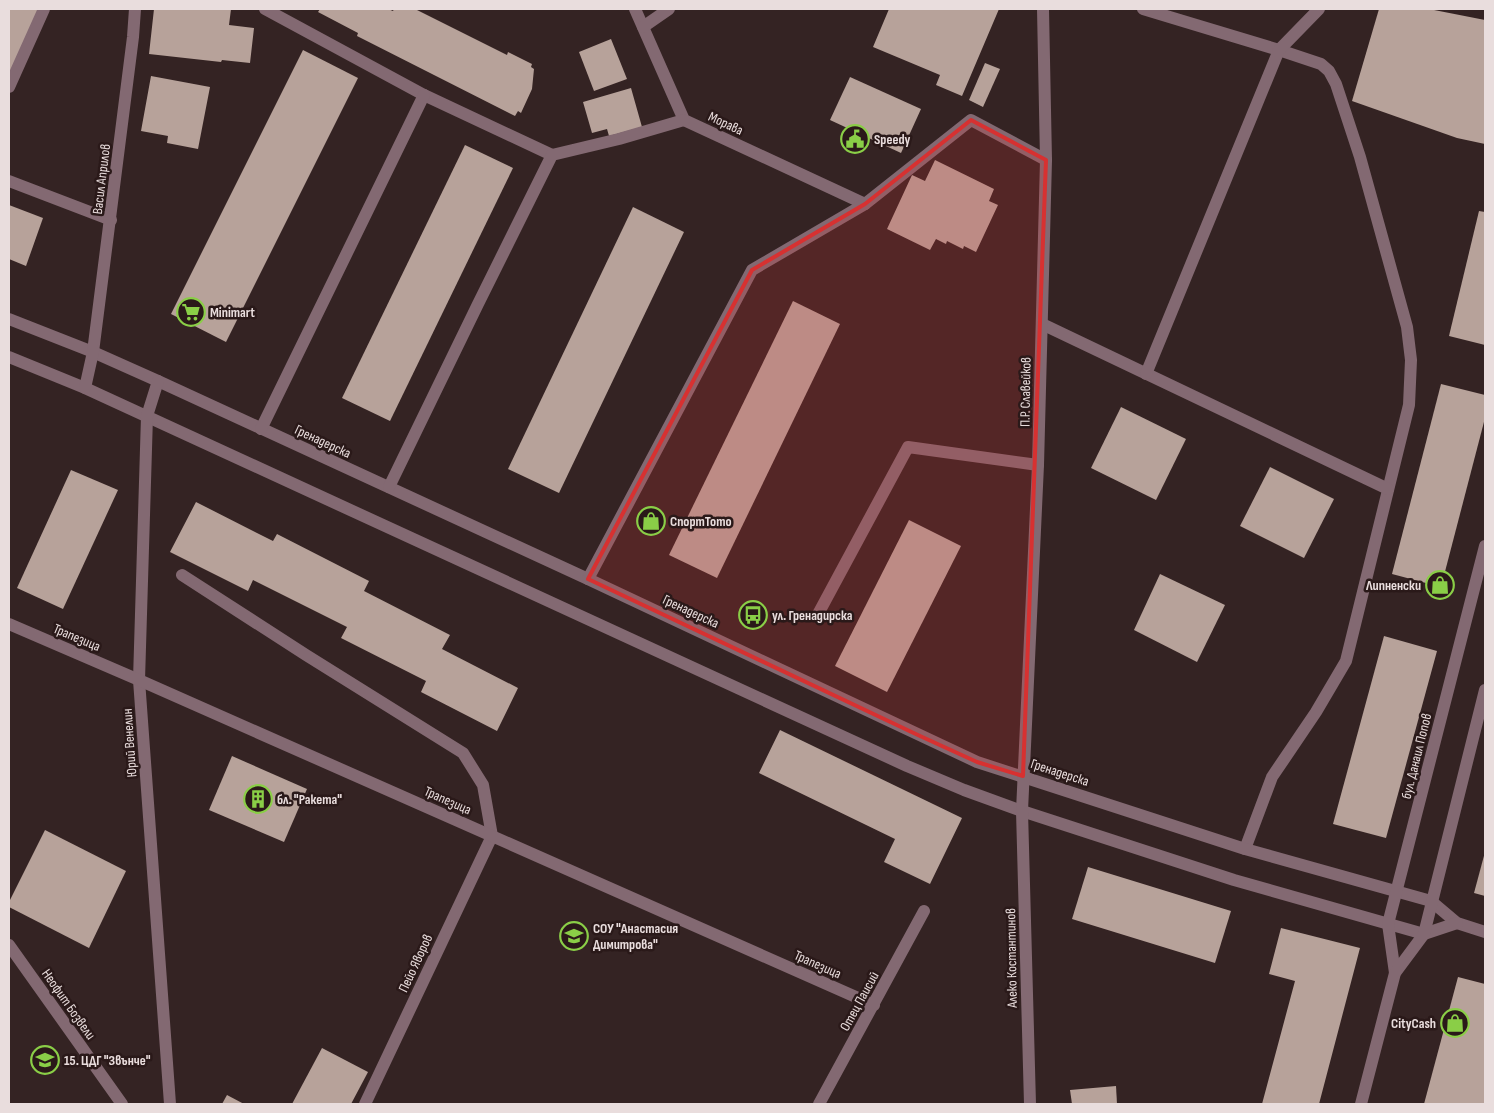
<svg xmlns="http://www.w3.org/2000/svg" width="1494" height="1113" viewBox="0 0 1494 1113" font-family="'Sofia Sans Condensed',sans-serif">
  <style>
    .building { fill: #b7a29a }
    .lines { fill: none; stroke-linecap: round; stroke-linejoin: round }
    .minor { stroke: #836972; stroke-width: 12 }
    .marked { fill: #d73131; fill-opacity: 0.2; stroke: #d73131; stroke-width: 4; stroke-linejoin: round }
    .labels { text-anchor: middle; stroke-width: 5; stroke-linejoin: round; paint-order: stroke }
    .street-label { font-size: 14px; fill: #e9dddd; stroke: #2a1919 }
    .poi-label { font-size: 14px; font-weight: bold; fill: #e9dddd; stroke: #2a1919; text-anchor: start }
  </style>
  <rect width="100%" height="100%" fill="#342323"/>
  <g class="building">
    <polygon points="9,9 41,9 9,79"/>
    <polygon points="154,9 231,9 229,25 254,28 250,63 222,60 221,62 149,54"/>
    <polygon points="320,9 388,9 393,11 394,9 415,9 507,55 508,52 532,64 531,67 534,69 532,89 521,113 518,111 515,116 357,36 358,33 318,12"/>
    <polygon points="889,9 999,9 962,96 936,85 940,75 873,47"/>
    <polygon points="1379,9 1429,9 1485,20 1485,144 1457,138 1352,101"/>
    <polygon points="611,39 627,79 594,91 579,52"/>
    <polygon points="303,50 358,78 226,342 171,314"/>
    <polygon points="985,63 1000,69 983,107 969,100"/>
    <polygon points="151,76 210,87 198,149 167,143 168,136 141,131"/>
    <polygon points="850,77 921,109 901,153 830,120"/>
    <polygon points="631,88 642,127 609,136 607,129 592,133 583,102"/>
    <polygon points="465,145 513,168 390,421 342,398"/>
    <polygon points="935,160 994,189 989,201 998,205 976,252 964,246 963,249 947,241 946,244 936,239 930,250 887,229 912,175 925,181"/>
    <polygon points="9,205 43,218 26,266 9,259"/>
    <polygon points="633,207 684,232 559,493 508,469"/>
    <polygon points="1479,211 1485,212 1485,345 1449,336"/>
    <polygon points="793,301 840,324 717,578 669,555"/>
    <polygon points="1441,384 1485,395 1485,418 1441,587 1392,574"/>
    <polygon points="1121,407 1186,439 1156,500 1091,468"/>
    <polygon points="1270,467 1334,499 1304,558 1240,526"/>
    <polygon points="71,470 118,490 63,609 17,588"/>
    <polygon points="196,502 273,541 277,534 369,581 364,591 450,635 442,649 518,688 497,731 421,692 426,681 341,638 347,627 253,580 248,591 170,552"/>
    <polygon points="909,520 961,546 887,692 835,666"/>
    <polygon points="1160,574 1225,605 1197,662 1134,630"/>
    <polygon points="1384,636 1437,651 1386,838 1333,824"/>
    <polygon points="780,730 962,818 930,884 884,862 895,839 759,773"/>
    <polygon points="232,756 307,789 284,842 209,810"/>
    <polygon points="45,830 126,871 89,948 9,907 9,902"/>
    <polygon points="1485,852 1485,896 1474,893"/>
    <polygon points="1088,867 1231,911 1215,963 1072,919"/>
    <polygon points="1281,928 1360,948 1319,1104 1262,1104 1295,981 1269,974"/>
    <polygon points="1458,977 1485,984 1485,1104 1424,1104"/>
    <polygon points="322,1048 368,1072 351,1104 292,1104"/>
    <polygon points="1116,1086 1117,1104 1072,1104 1070,1090"/>
    <polygon points="227,1095 244,1104 222,1104"/>
  </g>
  <g class="lines">
    <g class="minor">
      <polyline points="265,9 424,95 552,155"/>
      <polyline points="635,9 684,120 865,204"/>
      <polyline points="1143,9 1279,50 1321,64 1329,71 1336,84 1360,157 1407,327 1411,360 1409,405 1346,661 1316,712 1272,777 1245,849"/>
      <polyline points="643,27 669,9"/>
      <polyline points="9,87 44,9"/>
      <polyline points="9,181 111,220"/>
      <polyline points="9,319 93,352 158,381 588,579 977,762 1245,849 1431,901 1457,923 1485,932"/>
      <polyline points="1042,324 1388,489"/>
      <polyline points="9,357 85,388 907,766 964,790 1022,811 1234,880 1424,934 1457,923"/>
      <polyline points="1146,374 1279,50 1319,9"/>
      <polyline points="158,381 147,416 139,680 170,1104"/>
      <polyline points="85,388 93,352 133,37 135,9"/>
      <polyline points="261,429 424,95"/>
      <polyline points="389,487 478,304 552,155 619,139 684,120"/>
      <polyline points="182,575 306,655 463,753 483,785 492,836 365,1104"/>
      <polyline points="588,579 752,270 865,204 971,120 1046,160"/>
      <polyline points="817,616 908,447 1038,465"/>
      <polyline points="9,624 139,680 874,1005"/>
      <polyline points="9,945 122,1104"/>
      <polyline points="1395,973 1388,924 1485,546"/>
      <polyline points="819,1104 924,911"/>
      <polyline points="1030,1104 1022,811 1038,465 1046,160 1043,9"/>
      <polyline points="1361,1104 1395,973 1424,934 1485,690"/>
    </g>
  </g>
  <path class="marked" d="M 971,120 L 1046,160 L 1023,776 L 977,762 L 920,736 L 588,579 L 752,270 L 865,204 Z"/>
  <defs>
    <symbol id="civic-ring" viewBox="-11 -11 22 22"><circle r="9.5" fill="#2a1919" stroke="#8ace47" stroke-width="1.5"/><path d="M-.6-6.5H3V-4.5H.6V-3L4-1V1h2V6H-6V1h2V-1L-.6-3ZM-1.2 2.5V6h2.4V2.5Z" fill="#8ace47"/></symbol>
    <symbol id="supermarket-ring" viewBox="-11 -11 22 22"><circle r="9.5" fill="#2a1919" stroke="#8ace47" stroke-width="1.5"/><path d="M-6-5.5h2.5l.6 2H6L4.5 2H-2.5L-4.4-4H-6ZM-1.5 3.2a1.3 1.3 0 1 0 .1 0ZM3 3.2a1.3 1.3 0 1 0 .1 0Z" fill="#8ace47"/></symbol>
    <symbol id="shop-ring" viewBox="-11 -11 22 22"><circle r="9.5" fill="#2a1919" stroke="#8ace47" stroke-width="1.5"/><path d="M-5-2.5h2.3a2.7 3.5 0 0 1 5.4 0H5L5.5 6h-11ZM-1.5-2.5h3a1.5 2.3 0 0 0-3 0Z" fill="#8ace47"/></symbol>
    <symbol id="bus-ring" viewBox="-11 -11 22 22"><circle r="9.5" fill="#2a1919" stroke="#8ace47" stroke-width="1.5"/><path d="M-5-6H5V4H4V6H2V4H-2V6H-4V4H-5ZM-3.5-4V0h7V-4ZM-3.5 1.2v1.5H-2V1.2ZM2 1.2v1.5H3.5V1.2Z" fill="#8ace47"/></symbol>
    <symbol id="building-ring" viewBox="-11 -11 22 22"><circle r="9.5" fill="#2a1919" stroke="#8ace47" stroke-width="1.5"/><path d="M-4-6H4V6H1V3H-1V6H-4ZM-2.5-4.3h1.7v1.8h-1.7ZM.8-4.3h1.7v1.8H.8ZM-2.5-1h1.7V.8h-1.7ZM.8-1h1.7V.8H.8Z" fill="#8ace47"/></symbol>
    <symbol id="school-ring" viewBox="-11 -11 22 22"><circle r="9.5" fill="#2a1919" stroke="#8ace47" stroke-width="1.5"/><path d="M0-5L7-2L0 1L-7-2ZM-4 1L0 2.5L4 1V4Q0 6-4 4Z" fill="#8ace47"/></symbol>
  </defs>
  <g fill-rule="evenodd">
    <use href="#civic-ring" x="839" y="123" width="32" height="32"/>
    <use href="#supermarket-ring" x="175" y="296" width="32" height="32"/>
    <use href="#shop-ring" x="635" y="505" width="32" height="32"/>
    <use href="#shop-ring" x="1424" y="569" width="32" height="32"/>
    <use href="#bus-ring" x="737" y="599" width="32" height="32"/>
    <use href="#building-ring" x="242" y="783" width="32" height="32"/>
    <use href="#school-ring" x="558" y="920" width="32" height="32"/>
    <use href="#shop-ring" x="1439" y="1007" width="32" height="32"/>
    <use href="#school-ring" x="29" y="1044" width="32" height="32"/>
  </g>
  <g class="labels">
    <g class="street-label">
      <text transform="translate(726 123) rotate(25)" y="5">Морава</text>
      <text transform="translate(101 179) rotate(-83)" y="5">Васил Априлов</text>
      <text transform="translate(1025 392) rotate(-89)" y="5">П.Р. Славейков</text>
      <text transform="translate(323 441) rotate(25)" y="5">Гренадерска</text>
      <text transform="translate(691 611) rotate(25)" y="5">Гренадерска</text>
      <text transform="translate(77 637) rotate(23)" y="5">Трапезица</text>
      <text transform="translate(129 743) rotate(-94)" y="5">Юрий Венелин</text>
      <text transform="translate(1416 756) rotate(-76)" y="5">бул. Данаил Попов</text>
      <text transform="translate(1060 772) rotate(18)" y="5">Гренадерска</text>
      <text transform="translate(448 800) rotate(24)" y="5">Трапезица</text>
      <text transform="translate(1011 958) rotate(-91)" y="5">Алеко Костантинов</text>
      <text transform="translate(415 963) rotate(-65)" y="5">Пейо Яворов</text>
      <text transform="translate(818 964) rotate(24)" y="5">Трапезица</text>
      <text transform="translate(859 1001) rotate(-61)" y="5">Отец Паисий</text>
      <text transform="translate(69 1004) rotate(55)" y="5">Неофит Бозвели</text>
    </g>
    <g class="poi-label">
      <text x="874" y="144">Speedy</text>
      <text x="210" y="317">Minimart</text>
      <text x="670" y="526">СпортТото</text>
      <text x="1421" y="590" text-anchor="end">Липненски</text>
      <text x="772" y="620">ул. Гренадирска</text>
      <text x="277" y="804">бл. "Ракета"</text>
      <text x="593" y="933">СОУ "Анастасия<tspan x="593" dy="16">Димитрова"</tspan></text>
      <text x="1436" y="1028" text-anchor="end">CityCash</text>
      <text x="64" y="1065">15. ЦДГ "Звънче"</text>
    </g>
  </g>
  <rect width="1494" height="1113" fill="none" stroke="#e9dddd" stroke-width="20"/>
</svg>
